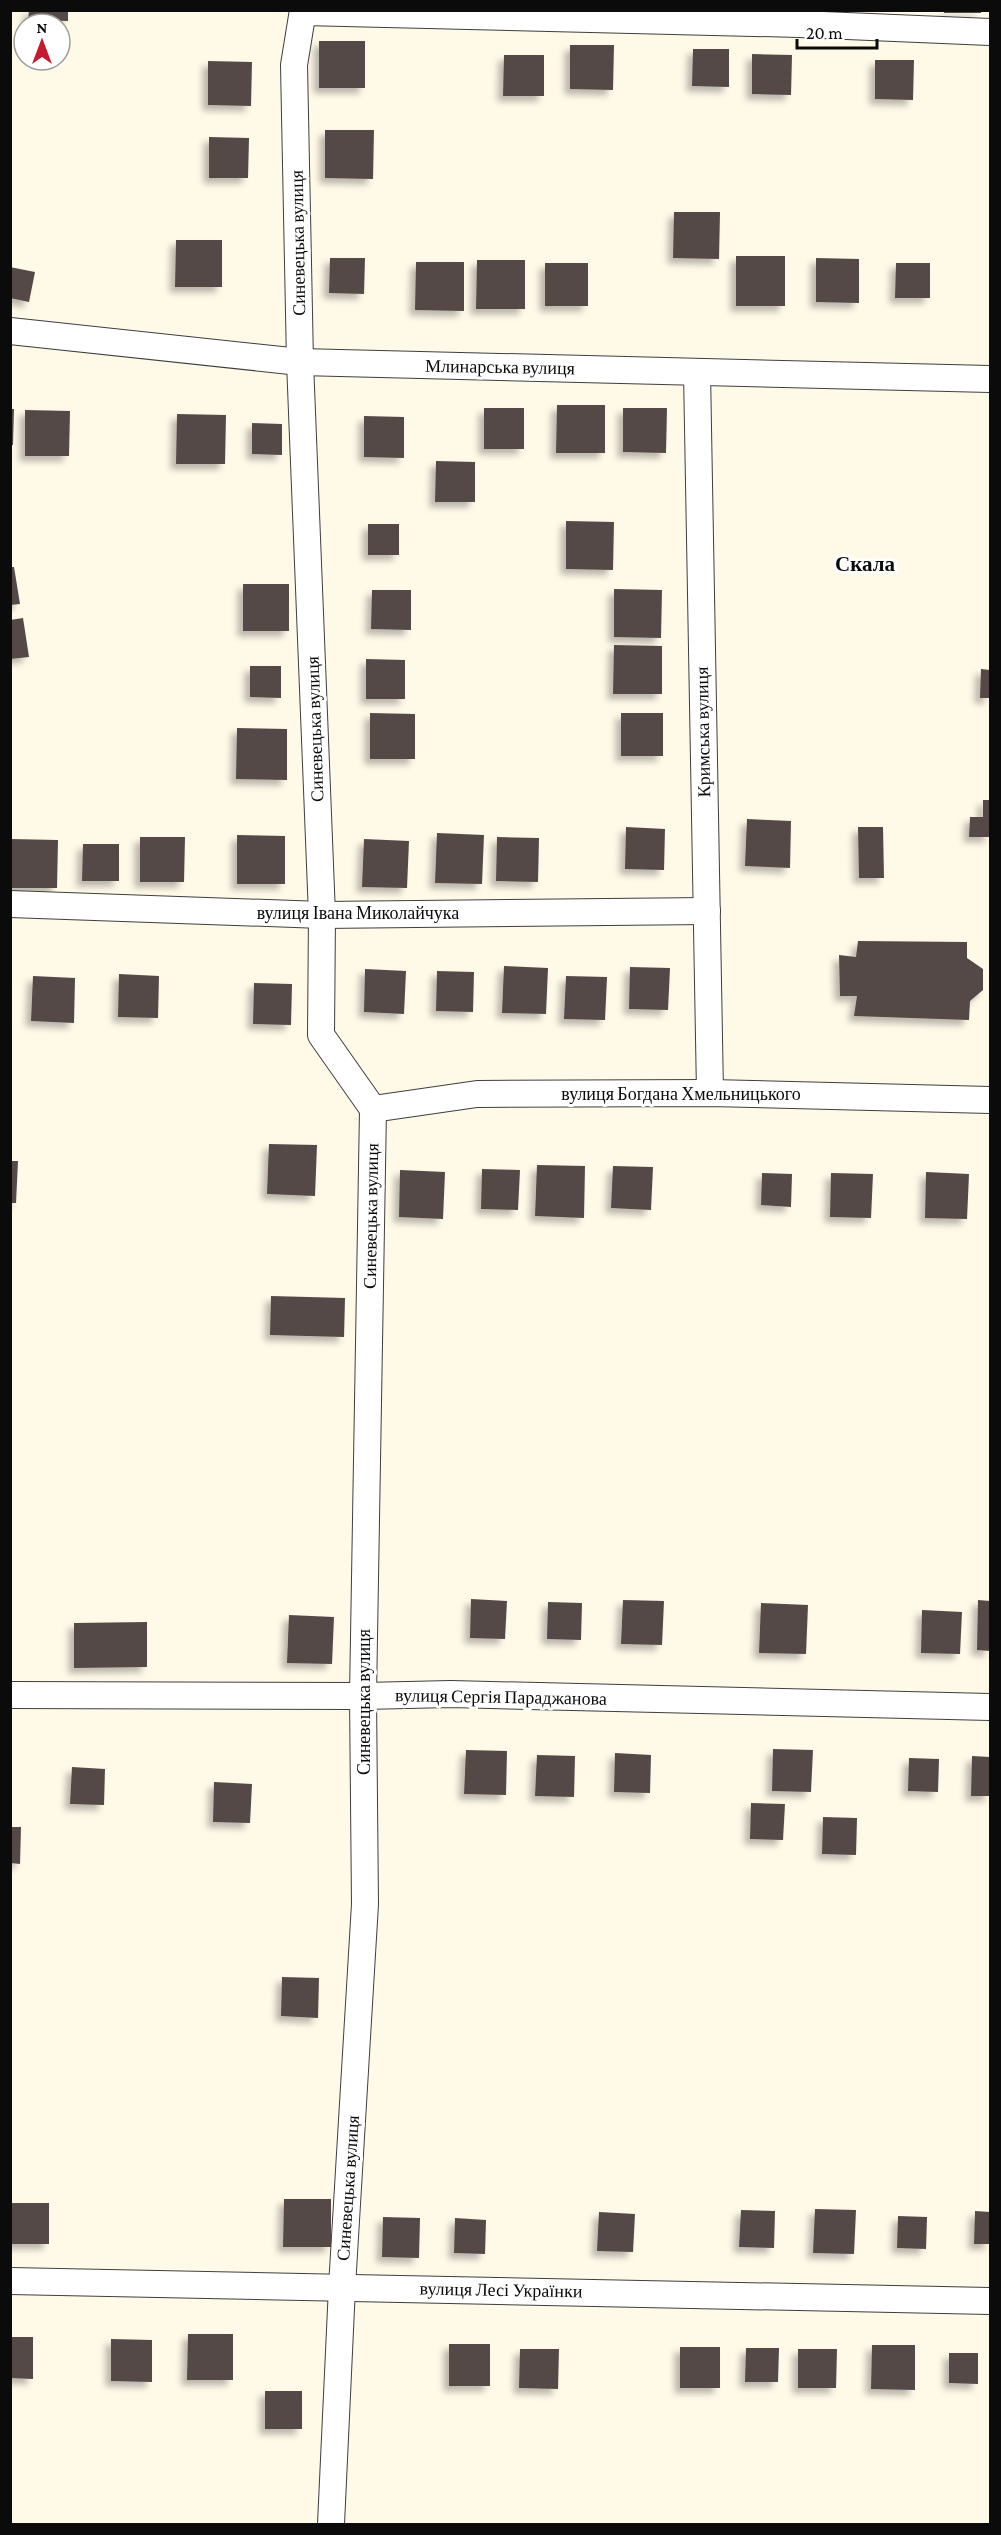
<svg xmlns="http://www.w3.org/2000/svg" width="1001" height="2535" viewBox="0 0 1001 2535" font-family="'Crimson Pro',serif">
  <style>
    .building { fill: #544a46; filter: url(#shadow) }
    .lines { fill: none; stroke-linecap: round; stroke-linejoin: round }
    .street-casing { stroke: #3e3e3e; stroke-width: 28 }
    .street { stroke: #fff; stroke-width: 26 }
    .labels { text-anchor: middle; stroke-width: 6; stroke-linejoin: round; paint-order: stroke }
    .street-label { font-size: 18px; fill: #0b0b0b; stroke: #fff }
    .quarter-label { font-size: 21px; font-weight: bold; fill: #0b0b0b; stroke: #fff }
  </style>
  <defs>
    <filter id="shadow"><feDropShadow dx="-5.5" dy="5.5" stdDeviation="3" flood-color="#0004"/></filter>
  </defs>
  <rect width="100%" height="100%" fill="#fff9e8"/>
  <g class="building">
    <polygon points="29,10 68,10 68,21 28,20"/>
    <rect x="944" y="10" width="37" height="3"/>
    <rect x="319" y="41" width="46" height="47"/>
    <polygon points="570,45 614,45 613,90 570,89"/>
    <polygon points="693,49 729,49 729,87 692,86"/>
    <polygon points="752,54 792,55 791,95 752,94"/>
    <polygon points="504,55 544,55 544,96 503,96"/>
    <polygon points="875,60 914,60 913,100 875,99"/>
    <polygon points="208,61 252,62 251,106 208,105"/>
    <polygon points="325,130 374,130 373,179 325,178"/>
    <polygon points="209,137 249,138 248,178 209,178"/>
    <polygon points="674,212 720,212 719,259 673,258"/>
    <polygon points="176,240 222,240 222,287 175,287"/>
    <rect x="736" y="256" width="49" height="50"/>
    <polygon points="330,258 365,258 364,294 329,293"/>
    <polygon points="816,258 859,259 859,303 816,302"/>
    <polygon points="477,260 525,260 525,309 476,309"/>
    <polygon points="416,262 464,262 464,311 415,310"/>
    <rect x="545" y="263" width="43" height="43"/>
    <polygon points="896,263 930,263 930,298 895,298"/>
    <polygon points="10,267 35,272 29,302 10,298"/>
    <polygon points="557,405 605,405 605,453 556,453"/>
    <rect x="484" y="408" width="40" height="41"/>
    <polygon points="623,408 667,408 666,453 623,452"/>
    <polygon points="10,409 14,409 13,445 10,445"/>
    <polygon points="25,410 70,411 69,456 25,456"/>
    <polygon points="177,414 226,415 225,464 176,464"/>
    <polygon points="364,416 404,417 404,458 364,457"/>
    <polygon points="252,423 282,424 282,455 252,454"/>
    <polygon points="436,461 475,462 475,502 435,502"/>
    <polygon points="566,521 614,522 613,570 566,569"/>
    <rect x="368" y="524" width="31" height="31"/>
    <polygon points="10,567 14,567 20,604 10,605"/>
    <rect x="243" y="584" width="46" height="47"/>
    <polygon points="614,589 662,590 661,638 614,637"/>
    <polygon points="372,590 411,590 411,630 371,629"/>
    <polygon points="23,618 29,657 10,659 10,620"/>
    <polygon points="614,645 662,646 662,694 613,694"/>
    <polygon points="366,659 405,660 405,699 366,699"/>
    <polygon points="250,666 281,666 281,698 250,697"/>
    <polygon points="981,669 990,670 990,698 980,698"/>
    <polygon points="370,713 415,714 415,759 370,759"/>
    <rect x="621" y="713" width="42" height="43"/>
    <polygon points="237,728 287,729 287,780 236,779"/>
    <polygon points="983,800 990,800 990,837 969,837 970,817 983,817"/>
    <polygon points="747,819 791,821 790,868 745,866"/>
    <polygon points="626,827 665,829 664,870 625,869"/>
    <polygon points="858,827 883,827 884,878 859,878"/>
    <polygon points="437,833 484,835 482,884 435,883"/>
    <polygon points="237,835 285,836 285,884 237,884"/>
    <polygon points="140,837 185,837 184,882 140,882"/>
    <polygon points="497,837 539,838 538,882 496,881"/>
    <polygon points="10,839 58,840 57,888 10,888"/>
    <polygon points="364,839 409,841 407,888 362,887"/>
    <polygon points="83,844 119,844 119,881 82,881"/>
    <polygon points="858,941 967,942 967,958 983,969 983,990 970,1001 969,1020 854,1016 857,996 840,996 839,955 856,957"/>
    <polygon points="504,966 548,968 546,1014 502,1013"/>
    <polygon points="630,967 670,968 668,1010 629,1009"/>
    <polygon points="365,969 406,971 404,1014 364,1012"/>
    <polygon points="437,971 474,972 473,1012 436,1011"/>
    <polygon points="119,974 159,976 158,1018 118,1017"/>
    <polygon points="33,976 75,978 74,1023 31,1021"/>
    <polygon points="566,976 607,977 605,1020 564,1019"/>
    <polygon points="254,983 292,984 291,1025 253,1024"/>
    <polygon points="269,1144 317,1145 315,1196 267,1194"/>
    <polygon points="10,1161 18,1161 16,1203 10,1203"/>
    <polygon points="537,1165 585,1166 584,1218 535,1216"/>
    <polygon points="613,1166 653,1167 651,1210 611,1208"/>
    <polygon points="482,1169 520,1170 518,1210 481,1209"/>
    <polygon points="400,1170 445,1172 443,1219 399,1217"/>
    <polygon points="926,1172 969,1174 967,1219 925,1218"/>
    <polygon points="762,1173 792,1174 791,1207 761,1205"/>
    <polygon points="831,1173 873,1174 871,1218 830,1217"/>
    <polygon points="271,1296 345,1298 344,1337 270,1335"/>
    <polygon points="471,1599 507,1601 505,1639 470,1638"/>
    <polygon points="623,1600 664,1601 662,1645 621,1644"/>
    <polygon points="978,1600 990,1601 990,1651 977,1650"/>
    <polygon points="548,1602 582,1603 581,1640 547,1639"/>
    <polygon points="761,1603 808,1605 806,1654 759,1653"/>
    <polygon points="922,1610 962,1612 960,1654 921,1653"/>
    <polygon points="289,1615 334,1617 332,1664 287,1663"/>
    <polygon points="147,1622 147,1667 74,1668 74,1623"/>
    <polygon points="773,1749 813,1750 811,1792 772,1791"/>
    <polygon points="466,1750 507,1751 506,1795 464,1794"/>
    <polygon points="615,1753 651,1755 650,1793 614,1792"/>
    <polygon points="537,1755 575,1756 574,1797 535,1796"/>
    <polygon points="972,1756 990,1757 990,1796 971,1796"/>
    <polygon points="909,1758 939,1759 938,1792 908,1791"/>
    <polygon points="72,1767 105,1769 104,1805 70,1804"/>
    <polygon points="214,1782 252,1784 250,1823 213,1822"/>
    <polygon points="751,1803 785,1804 783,1840 750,1839"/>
    <polygon points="823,1817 857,1818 856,1855 822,1854"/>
    <polygon points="10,1827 21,1827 20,1864 10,1863"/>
    <polygon points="282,1977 319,1978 318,2018 281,2016"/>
    <polygon points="284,2199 331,2199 331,2247 283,2247"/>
    <rect x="10" y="2203" width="39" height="41"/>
    <polygon points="815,2209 856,2210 854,2254 813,2253"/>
    <polygon points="741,2210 775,2211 774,2248 739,2247"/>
    <polygon points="975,2211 990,2212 990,2244 974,2244"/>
    <polygon points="599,2212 635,2214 633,2252 597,2251"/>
    <polygon points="898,2216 927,2217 926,2249 897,2248"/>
    <polygon points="383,2217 420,2218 419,2258 382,2257"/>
    <polygon points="455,2218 486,2220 485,2254 454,2253"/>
    <polygon points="188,2334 233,2334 233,2380 187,2380"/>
    <polygon points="10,2337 33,2337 33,2379 10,2378"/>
    <polygon points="111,2339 152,2340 152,2382 111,2381"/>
    <rect x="449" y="2344" width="41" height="42"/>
    <polygon points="872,2345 915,2345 915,2390 871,2389"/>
    <rect x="680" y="2347" width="40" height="41"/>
    <polygon points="746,2348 779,2348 778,2382 745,2382"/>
    <polygon points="520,2349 559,2349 558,2389 519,2388"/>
    <polygon points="798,2349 837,2349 836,2388 798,2388"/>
    <polygon points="949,2353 978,2353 978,2384 949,2383"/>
    <rect x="265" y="2391" width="37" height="38"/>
  </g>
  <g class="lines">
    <defs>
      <g id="street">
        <polyline points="303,10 294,65 300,362 322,915 321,1035 373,1109 363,1696 365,1904 342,2287 331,2524"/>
        <polyline points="303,12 799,24 990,32"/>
        <polyline points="10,331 300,362 990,379"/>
        <polyline points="697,372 710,1093"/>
        <polyline points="10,904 322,915 707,911"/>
        <polyline points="373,1109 477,1094 710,1093 990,1100"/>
        <polyline points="10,1695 363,1696 451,1694 990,1707"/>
        <polyline points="10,2281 990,2301"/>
      </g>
    </defs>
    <use href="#street" class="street-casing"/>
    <use href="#street" class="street"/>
  </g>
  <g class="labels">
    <g class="street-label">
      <text transform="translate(298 243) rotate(-91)" y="6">Синевецька вулиця</text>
      <text transform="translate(500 367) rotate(1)" y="6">Млинарська вулиця</text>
      <text transform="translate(315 729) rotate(-92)" y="6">Синевецька вулиця</text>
      <text transform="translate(703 732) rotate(-91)" y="6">Кримська вулиця</text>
      <text x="358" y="919">вулиця Івана Миколайчука</text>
      <text x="681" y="1100">вулиця Богдана Хмельницького</text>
      <text transform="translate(371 1216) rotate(-89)" y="6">Синевецька вулиця</text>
      <text transform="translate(501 1697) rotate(1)" y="6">вулиця Сергія Параджанова</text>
      <text transform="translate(364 1702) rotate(-90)" y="6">Синевецька вулиця</text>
      <text transform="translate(348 2188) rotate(-86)" y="6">Синевецька вулиця</text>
      <text transform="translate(501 2290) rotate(1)" y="6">вулиця Лесі Українки</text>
    </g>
    <g class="quarter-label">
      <text x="865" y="571">Скала</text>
    </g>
  </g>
  <rect width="1001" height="2535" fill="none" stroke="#0b0b0b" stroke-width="24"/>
  <g transform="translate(42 42)"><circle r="28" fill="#ffffff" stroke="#9d9d9d" stroke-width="1.5"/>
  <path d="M0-4.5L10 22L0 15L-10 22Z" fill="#c4192f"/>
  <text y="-9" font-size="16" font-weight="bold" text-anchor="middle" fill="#0b0b0b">N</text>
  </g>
  <path d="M797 39v9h80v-9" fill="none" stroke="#0b0b0b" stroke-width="3"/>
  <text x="806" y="39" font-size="18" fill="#0b0b0b" stroke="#ffffff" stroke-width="4.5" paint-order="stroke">20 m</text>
</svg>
